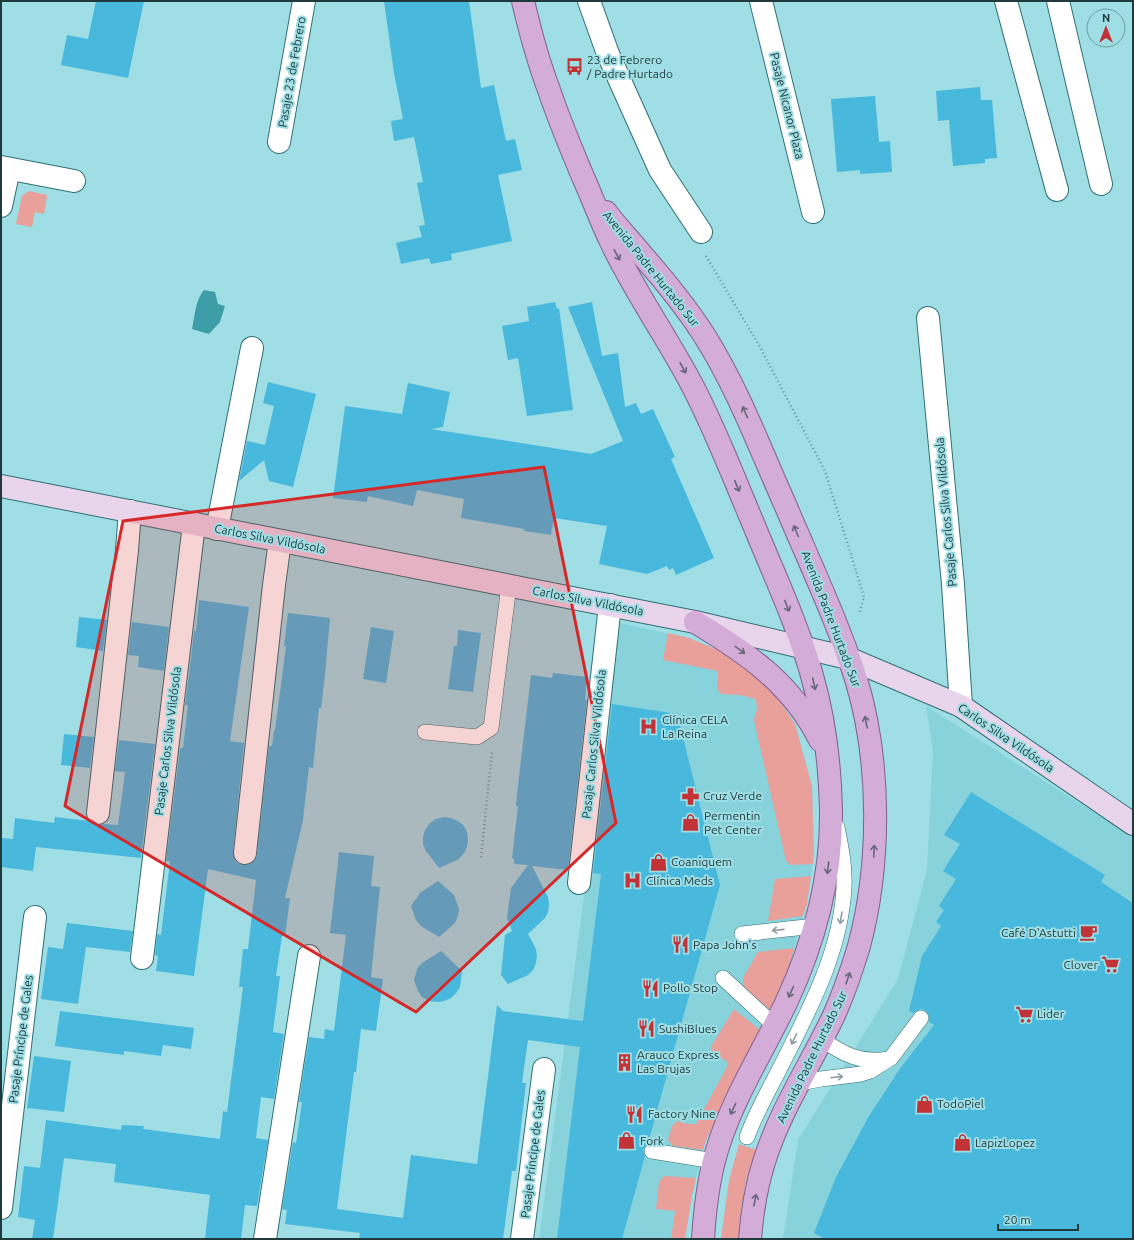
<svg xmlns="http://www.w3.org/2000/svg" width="1134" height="1240" viewBox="0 0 1134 1240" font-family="Ubuntu,sans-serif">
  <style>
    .built { fill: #88d3db }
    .green { fill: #e99f9a }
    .water { fill: #3e9ea8 }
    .building { fill: #49b8dd }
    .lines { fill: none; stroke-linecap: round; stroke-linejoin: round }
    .lane-casing { stroke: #2f6f75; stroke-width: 16 }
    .street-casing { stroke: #2f6f75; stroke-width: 24 }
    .secondary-casing { stroke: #2f6f75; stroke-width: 24 }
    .primary-casing { stroke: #815f8f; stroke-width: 24 }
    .path { stroke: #67969b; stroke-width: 2.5; stroke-dasharray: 1 3; stroke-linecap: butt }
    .lane { stroke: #fff; stroke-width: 15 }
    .street { stroke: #fff; stroke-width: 22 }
    .secondary { stroke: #e9d5eb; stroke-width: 22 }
    .primary { stroke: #d3acd7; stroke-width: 22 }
    .oneway { stroke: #67677a }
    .oneway2 { stroke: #8f9c9e }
    .marked { fill: #d62828; fill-opacity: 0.2; stroke: #d62828; stroke-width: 3; stroke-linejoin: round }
    .labels { text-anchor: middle; stroke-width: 4; stroke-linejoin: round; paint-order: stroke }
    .poi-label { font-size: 12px; fill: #1f393c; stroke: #9edee4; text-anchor: start }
    .street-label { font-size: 12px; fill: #1f393c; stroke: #9edee4 }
  </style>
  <rect width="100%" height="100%" fill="#9edee4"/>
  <g class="built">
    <polygon points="620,623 689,638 795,724 812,786 814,853 807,904 786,977 706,1140 692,1195 685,1239 539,1239"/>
    <polygon points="926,706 1133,837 1133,1239 783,1239 798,1140 898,979 927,870 933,750"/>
  </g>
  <g class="green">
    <polygon points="29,191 47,195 44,214 35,212 32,227 16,224 22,196"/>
    <polygon points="668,633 689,638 728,654 773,691 795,724 812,786 814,853 813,864 791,865 786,861 754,720 757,709 756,699 740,695 721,694 717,689 718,671 663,660"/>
    <polygon points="811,876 807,904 803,916 768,921 775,879"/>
    <polygon points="794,948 786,977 770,1010 743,988 743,978 758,952"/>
    <polygon points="734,1009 760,1030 706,1140 703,1150 673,1146 668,1140 672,1126 677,1121 688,1124 696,1124 727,1067 727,1061 713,1055 711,1047"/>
    <polygon points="739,1144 757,1150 747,1177 741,1209 741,1239 721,1239 729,1180"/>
    <polygon points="664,1176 696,1178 692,1195 685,1239 671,1239 675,1211 656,1209 659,1182"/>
  </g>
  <path class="water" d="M 204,290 L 215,292 L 218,304 L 225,306 L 220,322 L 209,334 L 192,329 C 195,315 195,301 204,290 Z"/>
  <g class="building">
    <polygon points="96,1 144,1 128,78 61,65 67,35 88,39"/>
    <polygon points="384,1 469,1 481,88 494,85 506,141 515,139 522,170 498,175 512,241 451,254 452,260 431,264 429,258 401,264 396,243 422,237 419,226 425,225 417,183 423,182 414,137 394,141 391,121 403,119 394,73"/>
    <polygon points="980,87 981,100 992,100 997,158 985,159 985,163 953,166 949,120 938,121 936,91"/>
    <polygon points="875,96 879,142 890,141 892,172 860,174 860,170 837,172 831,99"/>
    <polygon points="555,302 557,309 559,308 573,410 527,416 518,358 508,360 502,326 529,321 527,307"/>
    <polygon points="592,302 602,356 618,353 625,407 636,403 641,414 653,409 675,457 671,459 714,558 676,575 673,568 669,570 667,566 647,574 599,564 607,526 554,518 551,535 524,531 524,529 461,518 464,499 417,490 413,506 368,496 367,502 333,498 345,406 402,414 408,383 450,392 443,427 431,429 591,454 623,441 568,307"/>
    <polygon points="268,382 316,394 293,487 269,481 264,460 239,481 247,441 265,445 274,406 263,403"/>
    <polygon points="199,600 249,607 230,741 244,743 233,852 234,858 237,863 243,865 250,864 255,860 257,854 269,746 272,746 274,730 275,730 286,646 284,646 288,613 330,618 325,675 321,708 319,708 313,768 309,767 303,820 285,898 290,898 285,936 282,936 276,976 280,976 273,1032 284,1034 274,1099 261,1097 256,1138 268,1140 257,1206 245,1205 241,1239 205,1239 210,1195 114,1182 116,1164 64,1158 53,1239 32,1239 35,1220 18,1217 24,1166 40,1168 46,1120 121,1130 122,1125 144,1126 143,1129 220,1139 223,1111 227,1112 243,987 239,987 243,949 248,949 256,880 208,869 194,976 156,971 158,956 155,955 157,934 161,935 170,861 166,861 180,748 183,748 188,705 185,705 189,675 194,631 196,631"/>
    <polygon points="79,617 107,620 103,651 76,647"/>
    <polygon points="132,622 169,627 164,671 138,667 139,656 128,655"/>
    <polygon points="371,627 394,631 386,683 363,679"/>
    <polygon points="458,630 481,633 473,692 448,689 454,646 457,646"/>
    <polygon points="553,673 587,677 585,699 587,700 568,870 532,866 548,897 549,904 548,912 545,918 528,934 536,949 537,956 536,963 533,970 528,975 508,984 501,975 505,935 512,931 507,918 511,888 528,865 514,864 514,859 512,858 518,806 516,806 517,794 531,675 552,678"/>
    <polygon points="612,704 677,714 720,885 648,1143 643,1149 645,1156 622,1239 557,1239 580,1047 528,1040 522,1083 526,1083 516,1171 512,1171 503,1239 359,1239 360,1233 285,1224 287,1210 282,1209 293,1142 296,1143 302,1102 299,1102 309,1037 324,1039 325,1029 334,1031 346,935 330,933 339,852 374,856 371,886 380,887 371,977 383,979 376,1031 361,1029 356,1072 354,1072 337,1209 403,1218 411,1155 477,1164 497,1005 503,1011 583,1021 601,874 593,873"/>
    <polygon points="64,734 94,737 90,768 61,765"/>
    <polygon points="119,740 155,744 141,858 36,847 33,871 1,867 1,838 13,839 15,818 54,823 55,817 89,821 96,825 104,824 118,825 125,772 115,771"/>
    <polygon points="971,792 1105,875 1101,882 1133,903 1133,1239 825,1239 814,1233 836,1177 869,1116 901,1067 934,1025 929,1022 929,1015 926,1011 922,1009 918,1010 913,1013 909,1011 922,956 941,926 936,922 944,910 939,906 956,879 943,871 960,844 944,835"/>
    <polygon points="444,817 451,818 458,821 464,826 467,832 468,840 467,847 464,853 459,859 439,868 426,851 423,844 423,837 425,830 430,823 436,819"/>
    <polygon points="438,881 454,895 459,909 458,916 455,923 439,937 421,926 416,920 411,906 420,893"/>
    <polygon points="67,923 133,931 130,952 86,947 78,1004 41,999 48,947 63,949"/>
    <polygon points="441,951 462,971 460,987 456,993 451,998 444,1001 437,1002 429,1001 422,997 418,991 414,980 417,969 422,963"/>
    <polygon points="60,1011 194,1028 191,1049 163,1045 161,1056 124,1051 124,1055 55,1046"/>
    <polygon points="34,1056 71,1061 64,1112 27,1108"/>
  </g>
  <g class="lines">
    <defs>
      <g id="lane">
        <polyline points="425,732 477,737 491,728 509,585"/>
        <polyline points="742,934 815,926"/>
        <polyline points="723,978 775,1026"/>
        <path d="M 822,1039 C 842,1054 862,1064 888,1059"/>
        <polyline points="799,1083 821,1079 861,1074 870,1071 891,1058 921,1018"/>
        <path d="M 747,1137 C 755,1115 766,1095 777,1074 C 806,1016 841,954 844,887 C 845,866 841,847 837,827"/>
        <polyline points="652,1151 714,1161"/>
      </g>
      <g id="street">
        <polyline points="589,1 608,54 660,170 701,232"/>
        <polyline points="761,1 813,212"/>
        <polyline points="1006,1 1057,190"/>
        <polyline points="1058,1 1101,184"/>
        <polyline points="279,142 304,1"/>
        <polyline points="1,167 74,181"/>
        <polyline points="1,206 9,169"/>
        <polyline points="928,318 953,584 961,706"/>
        <polyline points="217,529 252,348"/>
        <polyline points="98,813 127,550 130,511"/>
        <polyline points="245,853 274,585 280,541"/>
        <polyline points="579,883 610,605"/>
        <polyline points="142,958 194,524"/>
        <polyline points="1,1208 35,917"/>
        <polyline points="265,1239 309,956"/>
        <polyline points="522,1239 544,1069"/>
      </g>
      <polyline id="secondary" points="1,486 695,622 848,658 961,706 1133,824"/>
      <g id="primary">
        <path d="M 523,1 C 530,31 538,61 549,90 C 559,120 571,148 583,177 C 593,199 601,222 612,244 C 635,292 666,336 691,383 C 715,428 733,476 753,523 C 773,572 796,621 811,672 C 824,716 830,764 831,810 C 832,877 814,943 786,1003 C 764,1049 736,1093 720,1141 C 709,1172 705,1206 703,1239"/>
        <path d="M 606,212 C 617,227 630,240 642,255 C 664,280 686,307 704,335 C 737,387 759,446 784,502 C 808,559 837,620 856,679 C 881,761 881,864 859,946 C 852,969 844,993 834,1015 C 811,1064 780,1110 764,1162 C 756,1187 752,1213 750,1239"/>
        <path d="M 695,622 C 747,653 792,684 820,740"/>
      </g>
    </defs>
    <use href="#lane" class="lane-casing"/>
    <use href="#street" class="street-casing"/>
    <use href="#secondary" class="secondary-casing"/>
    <use href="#primary" class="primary-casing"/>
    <g class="path">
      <polyline points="706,256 760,347 825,471 864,597 859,614"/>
      <polyline points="481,857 492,752"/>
    </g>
    <use href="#lane" class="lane"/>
    <use href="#street" class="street"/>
    <use href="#secondary" class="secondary"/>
    <use href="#primary" class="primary"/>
  </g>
  <defs><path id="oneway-shaft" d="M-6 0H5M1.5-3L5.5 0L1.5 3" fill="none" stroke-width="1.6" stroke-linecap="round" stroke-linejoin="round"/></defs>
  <g class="oneway">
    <use href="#oneway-shaft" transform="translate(617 255) rotate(62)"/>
    <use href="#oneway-shaft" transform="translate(683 368) rotate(61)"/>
    <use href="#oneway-shaft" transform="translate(745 412) rotate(-114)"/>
    <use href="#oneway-shaft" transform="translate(737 486) rotate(67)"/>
    <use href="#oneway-shaft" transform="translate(796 531) rotate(-113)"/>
    <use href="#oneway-shaft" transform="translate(787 606) rotate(69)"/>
    <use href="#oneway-shaft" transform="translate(740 650) rotate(36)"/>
    <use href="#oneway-shaft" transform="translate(814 684) rotate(77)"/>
    <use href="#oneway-shaft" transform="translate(866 722) rotate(-101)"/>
    <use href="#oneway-shaft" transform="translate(874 851) rotate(-87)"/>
    <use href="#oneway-shaft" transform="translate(828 868) rotate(97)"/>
    <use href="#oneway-shaft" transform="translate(848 978) rotate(-71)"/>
    <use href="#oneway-shaft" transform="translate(791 992) rotate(113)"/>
    <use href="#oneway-shaft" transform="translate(733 1109) rotate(116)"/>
    <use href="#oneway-shaft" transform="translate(755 1200) rotate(-79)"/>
  </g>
  <g class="oneway2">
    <use href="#oneway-shaft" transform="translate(841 918) rotate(99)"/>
    <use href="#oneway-shaft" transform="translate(778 930) rotate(174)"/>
    <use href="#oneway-shaft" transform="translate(794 1039) rotate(116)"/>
    <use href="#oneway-shaft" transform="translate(837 1077) rotate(-7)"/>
  </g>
  <path class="marked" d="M 544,467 L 616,823 L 416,1012 L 65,806 L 123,521 Z"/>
  <defs>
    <symbol id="bus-bare" viewBox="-9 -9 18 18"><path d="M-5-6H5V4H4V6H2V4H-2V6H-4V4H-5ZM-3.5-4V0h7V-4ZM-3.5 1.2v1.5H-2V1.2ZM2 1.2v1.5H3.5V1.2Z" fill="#c23338" stroke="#9edee4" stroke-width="2.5" paint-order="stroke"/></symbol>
    <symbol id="hospital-bare" viewBox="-9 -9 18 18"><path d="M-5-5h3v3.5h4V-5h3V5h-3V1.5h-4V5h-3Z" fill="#c23338" stroke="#9edee4" stroke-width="2.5" paint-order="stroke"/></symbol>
    <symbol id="pharmacy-bare" viewBox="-9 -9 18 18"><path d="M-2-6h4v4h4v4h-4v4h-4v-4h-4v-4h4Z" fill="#c23338" stroke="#9edee4" stroke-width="2.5" paint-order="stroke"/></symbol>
    <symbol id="shop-bare" viewBox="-9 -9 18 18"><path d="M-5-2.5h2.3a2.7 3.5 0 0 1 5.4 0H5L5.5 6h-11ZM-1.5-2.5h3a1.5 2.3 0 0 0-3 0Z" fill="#c23338" stroke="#9edee4" stroke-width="2.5" paint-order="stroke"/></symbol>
    <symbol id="cafe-bare" viewBox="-9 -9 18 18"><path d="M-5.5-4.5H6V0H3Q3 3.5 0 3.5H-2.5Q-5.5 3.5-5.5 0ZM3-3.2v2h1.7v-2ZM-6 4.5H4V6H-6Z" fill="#c23338" stroke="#9edee4" stroke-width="2.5" paint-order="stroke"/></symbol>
    <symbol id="restaurant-bare" viewBox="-9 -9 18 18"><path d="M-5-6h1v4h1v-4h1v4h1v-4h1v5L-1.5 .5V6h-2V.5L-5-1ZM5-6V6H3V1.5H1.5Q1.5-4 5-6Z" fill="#c23338" stroke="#9edee4" stroke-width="2.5" paint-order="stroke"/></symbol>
    <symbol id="supermarket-bare" viewBox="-9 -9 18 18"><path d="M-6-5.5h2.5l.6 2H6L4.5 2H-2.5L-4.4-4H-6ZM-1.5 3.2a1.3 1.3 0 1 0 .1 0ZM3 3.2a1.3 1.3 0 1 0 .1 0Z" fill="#c23338" stroke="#9edee4" stroke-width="2.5" paint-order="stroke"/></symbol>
    <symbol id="building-bare" viewBox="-9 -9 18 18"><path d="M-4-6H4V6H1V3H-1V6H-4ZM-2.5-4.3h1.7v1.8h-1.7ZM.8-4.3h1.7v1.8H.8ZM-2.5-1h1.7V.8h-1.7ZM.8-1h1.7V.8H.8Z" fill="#c23338" stroke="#9edee4" stroke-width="2.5" paint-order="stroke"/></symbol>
  </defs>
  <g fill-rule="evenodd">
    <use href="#bus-bare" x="562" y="54" width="25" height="25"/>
    <use href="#hospital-bare" x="636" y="714" width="25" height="25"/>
    <use href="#pharmacy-bare" x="678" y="784" width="25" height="25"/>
    <use href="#shop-bare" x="678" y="810" width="25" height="25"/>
    <use href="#shop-bare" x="646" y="850" width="25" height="25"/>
    <use href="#hospital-bare" x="620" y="868" width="25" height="25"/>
    <use href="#cafe-bare" x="1076" y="920" width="25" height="25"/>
    <use href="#restaurant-bare" x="668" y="932" width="25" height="25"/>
    <use href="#supermarket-bare" x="1098" y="952" width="25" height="25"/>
    <use href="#restaurant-bare" x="638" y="976" width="25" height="25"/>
    <use href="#supermarket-bare" x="1012" y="1002" width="25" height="25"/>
    <use href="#restaurant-bare" x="634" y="1016" width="25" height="25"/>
    <use href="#building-bare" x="612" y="1050" width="25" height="25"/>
    <use href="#shop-bare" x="912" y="1092" width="25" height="25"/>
    <use href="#restaurant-bare" x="622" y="1102" width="25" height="25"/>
    <use href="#shop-bare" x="614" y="1128" width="25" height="25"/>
    <use href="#shop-bare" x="950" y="1130" width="25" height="25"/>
  </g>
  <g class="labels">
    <g class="poi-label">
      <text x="587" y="64">23 de Febrero<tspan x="587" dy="14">/ Padre Hurtado</tspan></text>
      <text x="662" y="724">Clínica CELA<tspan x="662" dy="14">La Reina</tspan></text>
      <text x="703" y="800">Cruz Verde</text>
      <text x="704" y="820">Permentin<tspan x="704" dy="14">Pet Center</tspan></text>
      <text x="671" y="866">Coaniquem</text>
      <text x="646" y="885">Clínica Meds</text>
      <text x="1076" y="937" text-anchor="end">Café D'Astutti</text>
      <text x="693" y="949">Papa John's</text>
      <text x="1098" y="969" text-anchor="end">Clover</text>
      <text x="663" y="992">Pollo Stop</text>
      <text x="1037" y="1018">Lider</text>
      <text x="659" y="1033">SushiBlues</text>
      <text x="637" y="1059">Arauco Express<tspan x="637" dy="14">Las Brujas</tspan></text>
      <text x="937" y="1108">TodoPiel</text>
      <text x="648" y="1118">Factory Nine</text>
      <text x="640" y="1145">Fork</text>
      <text x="975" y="1147">LapizLopez</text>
    </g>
    <g class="street-label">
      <text transform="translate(292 72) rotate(-80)" y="4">Pasaje 23 de Febrero</text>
      <text transform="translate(787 106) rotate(76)" y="4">Pasaje Nicanor Plaza</text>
      <text transform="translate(651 269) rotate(51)" y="4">Avenida Padre Hurtado Sur</text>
      <text transform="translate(946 512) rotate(-95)" y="4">Pasaje Carlos Silva Vildósola</text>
      <text transform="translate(270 539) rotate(11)" y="4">Carlos Silva Vildósola</text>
      <text transform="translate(588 601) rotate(11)" y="4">Carlos Silva Vildósola</text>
      <text transform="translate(831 619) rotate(69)" y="4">Avenida Padre Hurtado Sur</text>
      <text transform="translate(1006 738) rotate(34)" y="4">Carlos Silva Vildósola</text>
      <text transform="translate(168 741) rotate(-83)" y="4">Pasaje Carlos Silva Vildósola</text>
      <text transform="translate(594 744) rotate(-84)" y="4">Pasaje Carlos Silva Vildósola</text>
      <text transform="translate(21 1039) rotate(-83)" y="4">Pasaje Príncipe de Gales</text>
      <text transform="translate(812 1057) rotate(-64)" y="4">Avenida Padre Hurtado Sur</text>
      <text transform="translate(533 1154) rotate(-83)" y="4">Pasaje Príncipe de Gales</text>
    </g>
  </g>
  <rect width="1134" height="1240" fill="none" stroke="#1f393c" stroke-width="4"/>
  <g transform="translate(1106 28)"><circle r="19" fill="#9edee4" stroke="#6b9ca1"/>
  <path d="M0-3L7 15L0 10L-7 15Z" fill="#c23338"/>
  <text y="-6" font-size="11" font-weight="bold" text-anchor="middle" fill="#1f393c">N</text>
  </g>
  <path d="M998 1224v6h80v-6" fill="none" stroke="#1f393c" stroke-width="2"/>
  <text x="1004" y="1224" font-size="12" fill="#1f393c" stroke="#9edee4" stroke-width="3" paint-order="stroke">20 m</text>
</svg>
